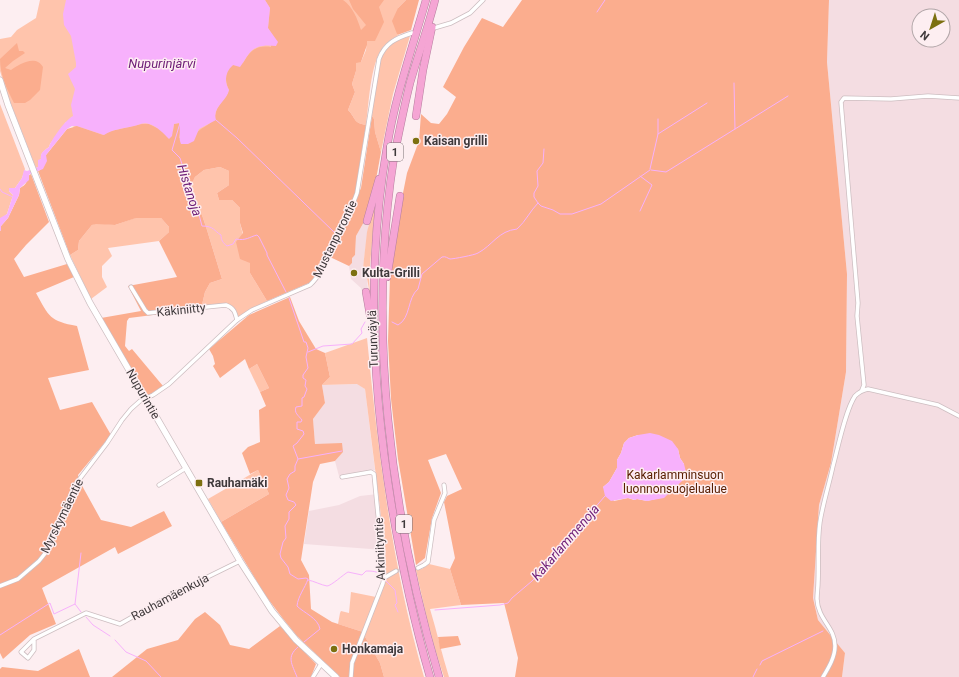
<svg xmlns="http://www.w3.org/2000/svg" width="959" height="677" viewBox="0 0 959 677" font-family="Roboto,sans-serif">
  <style>
    .built { fill: #f4dde2; fill-rule: evenodd }
    .green { fill: #ffc4ac }
    .forest { fill: #fbad8e; fill-rule: evenodd }
    .water { fill: #f7b1fc }
    .lines { fill: none; stroke-linecap: round; stroke-linejoin: round }
    .stream { stroke: #f7b1fc; stroke-width: 1 }
    .minor-tunnel { stroke: #d7cacd; stroke-width: 3.5; stroke-dasharray: 3.5 2; stroke-linecap: butt }
    .minor-casing { stroke: #cdbec1; stroke-width: 5 }
    .secondary-casing { stroke: #cdbec1; stroke-width: 7 }
    .motorway-casing { stroke: #b57f9e; stroke-width: 8 }
    .minor { stroke: #fff; stroke-width: 3.5 }
    .secondary { stroke: #fff; stroke-width: 5.5 }
    .motorway { stroke: #f5a5d4; stroke-width: 7 }
    .poi-dot { fill: #7c7010; stroke: #fdeef1; stroke-width: 1.5 }
    .labels { text-anchor: middle; stroke-width: 3; stroke-linejoin: round; paint-order: stroke }
    .shield { fill: #fdeef1; stroke: #786f72; stroke-width: 1 }
    .shield-label { font-size: 11px; font-weight: bold; fill: #3f393b }
    .poi-label { font-size: 12px; font-weight: bold; fill: #3f393b; stroke: #fdeef1; text-anchor: start }
    .street-label { font-size: 12px; fill: #3f393b; stroke: #fdeef1 }
    .park-label { font-size: 12px; fill: #5a2003; stroke: #fdeef1 }
    .water-label { font-size: 13px; font-style: italic; fill: #712179; stroke: #fdeef1 }
  </style>
  <rect width="100%" height="100%" fill="#fdeef1"/>
  <g class="built">
    <path d="M 829,0 L 959,0 L 959,677 L 842,677 L 845,653 L 818,620 L 813,598 L 819,505 L 831,463 L 846,372 L 847,274 L 827,62 ZM 919,16 L 943,16 L 943,40 L 919,40 Z"/>
    <polygon points="365,220 369,222 363,268 367,278 368,291 363,294 361,288 351,279 349,266 352,263 352,258 355,255 356,236"/>
    <polygon points="358,384 365,389 375,470 339,476 335,461 343,452 315,444 313,419 325,403 322,385"/>
    <polygon points="378,494 384,550 304,544 309,511 339,505 360,496"/>
  </g>
  <g class="green">
    <path d="M 40,0 L 406,0 L 398,8 L 397,34 L 400,34 C 394,38 388,41 383,47 C 370,64 369,104 366,125 C 353,123 356,118 348,110 L 355,92 L 352,84 L 356,71 L 356,62 L 361,62 L 366,50 L 367,41 L 375,40 L 378,32 L 186,164 L 72,126 L 66,122 L 50,144 L 49,147 C 45,150 40,153 41,159 L 38,162 L 38,167 L 36,168 L 7,94 L 0,71 L 0,39 L 11,37 L 17,30 L 36,18 Z"/>
    <path d="M 410,36 L 393,94 L 381,152 L 375,132 L 374,119 L 372,116 C 374,99 376,63 386,50 C 392,42 401,39 410,36 Z"/>
    <polygon points="0,104 25,169 22,178 15,188 9,189 9,191 13,195 7,214 0,220"/>
    <polygon points="220,167 229,171 229,185 217,193 219,200 232,200 240,208 240,223 250,263 250,273 267,301 247,311 236,319 231,308 226,306 201,309 205,292 210,283 222,279 207,230 202,215 191,199 189,188 195,177 204,170"/>
    <polygon points="376,197 369,277 370,295 367,278 363,268 367,232"/>
    <polygon points="148,217 161,218 169,227 169,232 159,241 108,248 112,256 102,266 102,277 107,287 91,299 70,255 78,250 79,241 92,225 96,223 115,225 135,218"/>
    <path d="M 367,338 C 378,452 392,566 424,677 L 384,677 L 380,663 L 364,635 L 384,586 L 386,576 L 380,508 L 365,389 L 357,384 L 322,385 L 330,377 L 325,353 Z"/>
    <polygon points="257,364 269,388 260,392 249,369"/>
    <polygon points="258,470 269,494 221,522 208,499"/>
    <path d="M 429,564 L 450,569 L 461,605 L 430,609 C 437,632 442,655 449,677 L 444,677 C 432,642 424,606 416,570 L 422,569 Z"/>
    <polygon points="351,592 376,597 363,632 338,624 340,613 341,611 349,613"/>
  </g>
  <g class="forest">
    <path d="M 265,0 L 343,0 C 353,7 357,18 361,30 L 366,25 L 353,9 L 349,0 L 384,0 L 379,7 L 384,22 L 375,41 L 367,41 L 367,45 L 361,62 L 356,63 L 356,71 L 352,84 L 355,92 L 348,110 C 356,118 353,123 366,125 L 355,194 L 349,208 L 313,279 L 309,283 L 267,301 L 250,273 L 250,263 L 240,259 L 236,242 L 243,233 L 240,223 L 240,208 L 232,200 L 219,200 L 217,193 L 229,185 L 229,171 L 220,167 L 204,170 L 195,177 L 189,189 L 191,199 L 202,215 L 207,230 L 222,279 L 210,283 L 205,292 L 201,309 L 129,318 L 127,321 L 125,346 L 129,351 L 132,349 L 163,386 L 149,395 L 145,393 L 101,318 L 141,311 L 128,286 L 177,277 L 159,241 L 169,232 L 169,227 L 161,218 L 136,218 L 115,225 L 96,224 L 92,225 L 79,241 L 78,250 L 70,255 L 38,171 C 44,169 46,162 46,155 L 67,129 L 77,126 L 103,135 L 111,131 L 142,124 L 149,124 L 159,129 L 173,131 L 174,124 L 180,123 L 181,129 L 179,138 L 195,135 C 200,128 204,128 210,123 C 215,119 215,114 217,109 C 221,101 227,97 229,90 C 225,83 224,70 233,65 C 235,64 240,64 243,63 C 250,51 256,45 271,47 L 271,33 L 268,28 L 270,8 Z"/>
    <polygon points="406,0 419,0 411,30 400,34 397,34 392,21 398,8"/>
    <path d="M 522,0 L 829,0 L 827,62 L 847,274 L 846,372 L 831,463 L 819,505 L 813,598 L 818,620 L 845,653 L 842,677 L 515,677 L 518,658 L 504,603 L 461,605 L 450,569 L 455,558 L 444,502 L 447,496 L 462,489 L 446,454 L 428,460 L 441,493 L 432,518 L 425,558 L 416,565 L 398,459 L 391,399 L 388,341 L 390,277 L 399,213 L 407,173 L 419,141 L 421,114 L 431,123 L 439,124 L 447,114 L 456,97 L 443,87 L 464,47 L 482,18 L 503,27 ZM 638,435 L 678,449 L 680,458 L 684,464 L 664,497 L 647,501 L 637,499 L 634,500 L 628,498 L 614,501 L 603,487 L 609,482 L 617,468 L 617,460 L 621,453 L 624,443 L 629,438 Z"/>
    <path d="M 17,43 L 19,51 L 23,51 L 25,53 L 13,61 L 5,68 L 11,70 C 19,64 36,54 43,67 L 40,90 L 30,100 L 25,103 L 14,103 C 7,89 0,75 0,59 Z"/>
    <polygon points="372,116 374,119 375,132 381,152 377,174 365,220 356,236 355,255 352,258 352,263 349,266 330,257 361,188"/>
    <path d="M 31,174 L 49,222 L 26,245 L 14,259 L 24,277 L 67,264 L 74,277 L 36,293 C 49,317 50,321 77,326 L 89,370 L 48,378 L 60,410 L 92,402 L 111,435 L 78,475 L 80,482 L 101,520 L 131,527 L 164,511 L 172,526 L 118,554 L 115,547 L 42,588 L 56,624 L 30,635 L 3,659 L 0,653 L 0,231 L 1,230 L 1,226 L 8,218 L 19,195 L 20,188 C 26,185 27,182 28,176 Z"/>
    <polygon points="290,297 299,321 316,349 325,353 330,377 322,385 325,403 313,419 315,444 342,443 343,452 335,461 320,464 313,482 301,560 309,575 311,609 332,622 363,632 350,677 340,677 297,636 284,620 265,595 221,522 269,494 258,470 250,474 242,453 248,447 260,442 259,410 266,406 260,392 269,388 257,364 249,369 245,359 220,378 213,366 215,364 213,356 209,349 249,315"/>
    <polygon points="205,612 220,625 230,645 249,649 280,626 316,664 311,677 112,677 147,649 178,640 195,619"/>
    <polygon points="364,635 380,663 384,677 353,677 353,665"/>
    <polygon points="458,636 461,645 440,649 438,637"/>
    <polygon points="79,649 90,677 0,677 0,669 2,667 38,671"/>
  </g>
  <g class="water">
    <path d="M 66,0 L 265,0 L 270,8 L 268,28 L 278,42 L 276,46 C 272,46 268,45 263,46 C 250,47 247,58 240,67 L 233,65 C 225,72 224,81 229,90 C 227,101 212,107 216,120 L 199,129 L 194,141 L 188,144 L 181,144 C 178,137 181,131 179,123 L 174,124 L 172,136 L 169,139 C 164,134 157,126 149,124 C 144,122 139,125 134,126 C 122,129 113,129 104,135 L 77,126 L 72,126 L 67,129 L 46,155 L 47,161 L 43,169 L 30,174 L 29,175 L 29,180 L 20,188 L 19,195 L 8,218 L 1,226 L 1,230 L 0,231 L 0,218 L 7,214 L 13,195 L 9,191 L 9,188 L 15,188 L 22,178 L 24,170 L 27,171 L 38,167 L 38,160 L 41,159 C 40,152 44,151 49,147 C 51,140 66,119 73,116 L 71,105 L 75,89 L 68,74 L 76,67 L 76,63 L 71,36 L 64,25 L 63,14 Z"/>
    <polygon points="650,433 659,435 672,441 678,449 680,458 684,464 686,472 682,481 664,498 647,501 637,499 635,500 628,498 611,501 605,496 603,487 609,482 617,468 617,460 621,453 624,443 629,438 638,435"/>
  </g>
  <g class="lines">
    <g class="stream">
      <polyline points="597,12 605,0"/>
      <polyline points="734,83 735,129"/>
      <polyline points="216,120 237,138 336,234"/>
      <path d="M 180,123 L 172,150 L 180,158 L 188,183 L 194,196 L 202,226 C 214,226 214,231 221,235 C 221,240 223,243 227,246 L 233,244 L 236,239 C 246,241 249,237 257,235 L 259,237 L 267,253 L 267,255 L 286,292"/>
      <polyline points="658,134 707,103"/>
      <polyline points="544,149 543,163 537,171 538,186 534,193 534,197 538,203 541,206 553,210 560,214 572,214 601,204 650,170"/>
      <polyline points="650,169 658,134 658,119"/>
      <polyline points="651,170 666,172 788,96"/>
      <polyline points="0,189 2,192 13,197"/>
      <polyline points="640,211 652,185 640,176"/>
      <path d="M 289,298 L 304,342 L 306,342 L 308,348 L 306,357 L 308,368 L 303,375 L 303,378 L 306,380 L 305,386 L 307,389 L 304,397 L 302,398 L 302,406 L 296,407 C 294,413 298,415 302,420 L 301,422 L 297,422 L 297,429 L 303,431 L 304,434 L 297,443 L 293,446 L 298,459 L 295,466 L 295,471 L 290,474 L 287,479 L 289,488 L 286,495 L 288,500 L 294,502 L 296,505 L 289,512 L 289,519 L 285,526 L 286,538 L 283,542 L 280,554 L 281,558 L 288,567 L 290,574 L 298,579 L 306,578 L 308,579 C 305,588 298,596 297,606 C 304,613 318,618 320,629 L 304,642"/>
      <path d="M 392,322 L 398,325 C 411,318 407,298 418,289 L 422,274 L 442,257 C 446,256 447,258 450,259 C 453,259 475,255 478,253 C 493,245 498,231 517,229 C 526,221 530,211 538,203"/>
      <polyline points="308,352 323,346 352,344 362,333 361,329 365,322"/>
      <polyline points="298,459 342,451"/>
      <path d="M 308,580 C 314,581 321,585 327,586 C 331,586 344,574 348,572 L 362,575 L 366,571 C 371,571 378,571 381,575"/>
      <polyline points="386,581 395,590 397,603 395,605 398,612"/>
      <polyline points="75,604 81,553"/>
      <polyline points="435,610 500,605 508,603 512,598 532,581 553,560 554,555 605,496"/>
      <polyline points="86,617 93,625 110,636"/>
      <polyline points="0,635 50,603 54,614 75,604 81,612"/>
      <polyline points="115,640 126,652 146,661 161,677"/>
      <polyline points="760,665 762,661 823,631"/>
      <path d="M 297,677 C 292,664 286,657 298,647"/>
      <polyline points="753,677 757,669"/>
    </g>
    <polyline class="minor-tunnel" points="396,571 418,568"/>
    <defs>
      <g id="minor">
        <polyline points="434,28 451,23 470,13 483,0"/>
        <path d="M 131,287 L 145,310 L 148,313 L 226,305 C 234,308 235,312 237,320"/>
        <polyline points="862,390 864,385 857,316 858,303 841,102 844,98 891,99 928,96 959,98"/>
        <polyline points="342,477 371,472 374,474 384,576 383,583 352,663 351,677"/>
        <polyline points="159,485 186,468"/>
        <polyline points="418,568 424,565 428,562 434,520 445,493 444,485"/>
        <polyline points="384,578 396,571"/>
        <path d="M 0,586 L 18,579 L 39,561 L 47,551 L 75,485 L 107,443 L 122,420 L 131,409 L 140,401 L 153,395 L 169,384 L 237,320 L 252,310 L 310,285 C 322,274 328,256 335,242 C 343,226 351,210 357,193 L 379,59 C 385,43 396,38 412,33"/>
        <polyline points="34,639 34,650 28,658 21,652 34,639 86,613 120,624 173,594 240,561"/>
        <polyline points="313,677 321,664"/>
        <path d="M 823,677 C 829,667 835,657 835,646 C 835,627 818,620 817,599 C 817,593 818,588 818,583 C 819,563 817,543 820,522 C 823,503 829,485 833,466 C 838,448 845,411 855,396 C 859,392 863,390 868,389 L 938,405 L 959,416"/>
      </g>
      <polyline id="secondary" points="0,80 8,105 68,259 90,303 240,561 272,611 296,640 336,677"/>
      <g id="motorway">
        <path d="M 426,0 C 412,49 395,97 387,147 C 366,267 372,389 392,508 C 402,566 414,622 430,677"/>
        <path d="M 435,0 C 428,28 418,55 410,83 C 404,107 399,132 394,157 C 367,328 390,512 439,677"/>
        <polyline points="416,116 423,70 432,27"/>
        <polyline points="367,221 379,179"/>
        <polyline points="387,277 400,196"/>
        <polyline points="366,292 370,315"/>
      </g>
    </defs>
    <use href="#minor" class="minor-casing"/>
    <use href="#secondary" class="secondary-casing"/>
    <use href="#motorway" class="motorway-casing"/>
    <use href="#minor" class="minor"/>
    <use href="#secondary" class="secondary"/>
    <use href="#motorway" class="motorway"/>
  </g>
  <g class="poi-dot">
    <circle cx="416" cy="141" r="4"/>
    <circle cx="354" cy="273" r="4"/>
    <rect x="195" y="479" width="8" height="8" rx="2"/>
    <circle cx="334" cy="649" r="4"/>
  </g>
  <g class="labels">
    <g class="shield">
      <rect x="387" y="143" width="16" height="18" rx="3"/>
      <rect x="396" y="515" width="16" height="18" rx="3"/>
    </g>
    <g class="shield-label">
      <text x="395" y="156">1</text>
      <text x="404" y="528">1</text>
    </g>
    <g class="poi-label">
      <text x="424" y="145">Kaisan grilli</text>
      <text x="362" y="277">Kulta-Grilli</text>
      <text x="207" y="487">Rauhamäki</text>
      <text x="342" y="653">Honkamaja</text>
    </g>
    <g class="street-label">
      <text transform="translate(335 239) rotate(-64)" y="4">Mustanpurontie</text>
      <text transform="translate(181 310) rotate(-6)" y="4">Käkiniitty</text>
      <text transform="translate(373 339) rotate(-92)" y="4">Turunväylä</text>
      <text transform="translate(143 394) rotate(60)" y="4">Nupurintie</text>
      <text transform="translate(62 516) rotate(-64)" y="4">Myrskymäentie</text>
      <text transform="translate(380 549) rotate(-92)" y="4">Arkiniityntie</text>
      <text transform="translate(170 597) rotate(-28)" y="4">Rauhamäenkuja</text>
    </g>
    <g class="park-label">
      <text x="675" y="479">Kakarlamminsuon<tspan x="675" dy="14">luonnonsuojelualue</tspan></text>
    </g>
    <g class="water-label">
      <text x="162" y="68">Nupurinjärvi</text>
      <text transform="translate(190 190) rotate(72)" y="5">Histanoja</text>
      <text transform="translate(565 542) rotate(-49)" y="5">Kakarlammenoja</text>
    </g>
  </g>
  <g transform="translate(931 28) rotate(219)"><circle r="19" fill="#fdeef1" stroke="#b1a6a8"/>
  <path d="M0-3L7 15L0 10L-7 15Z" fill="#7c7010"/>
  <text y="-6" font-size="11" font-weight="bold" text-anchor="middle" fill="#3f393b">N</text>
  </g>
</svg>
